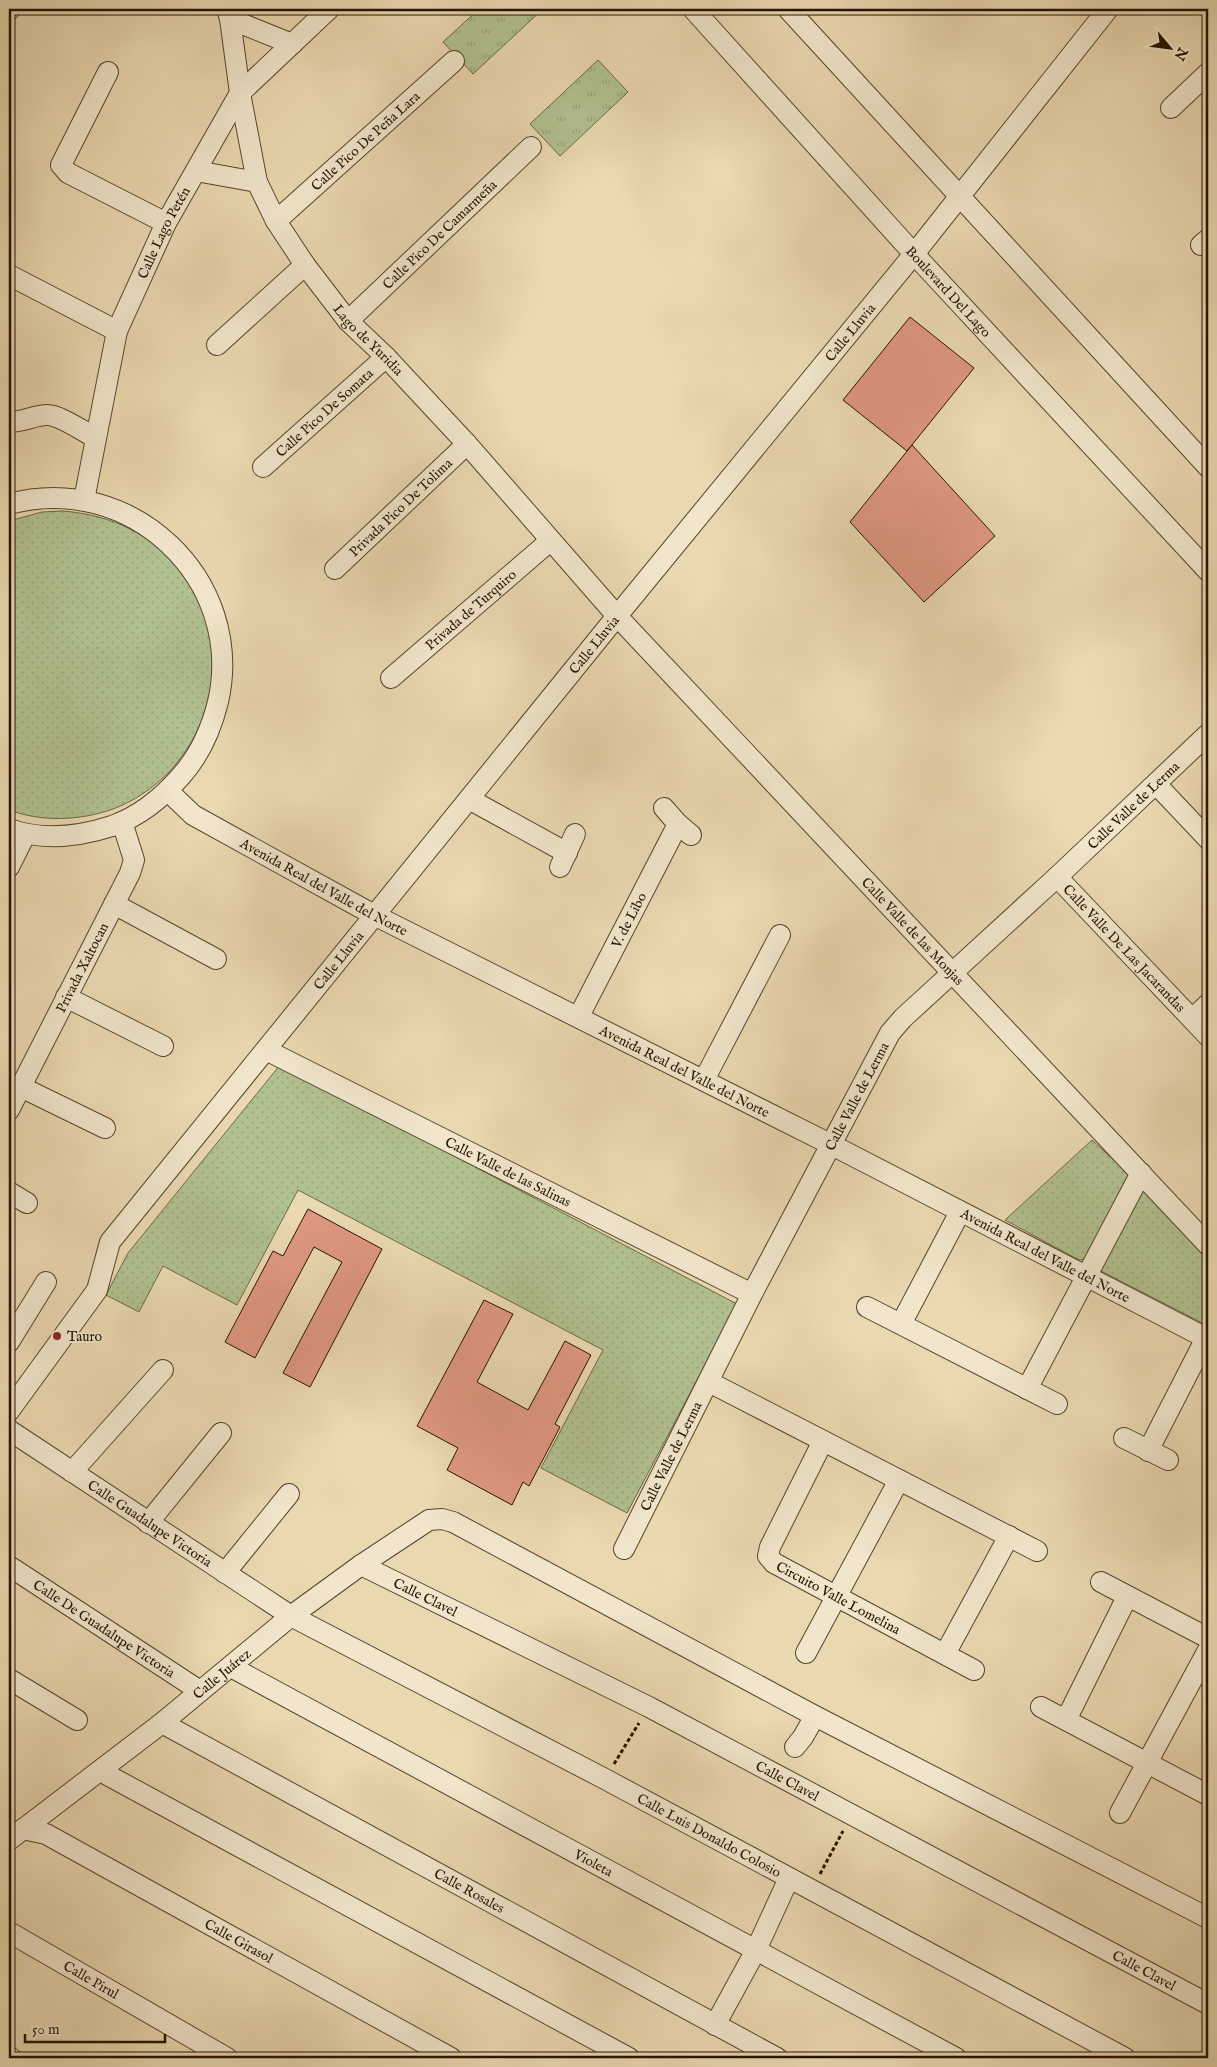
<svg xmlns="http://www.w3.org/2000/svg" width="1217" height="2067" viewBox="0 0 1217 2067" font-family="'IM FELL English',serif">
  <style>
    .grass { fill: url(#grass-tufts); stroke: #6b6948 }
    .park { fill: url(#park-dots); stroke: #6b6948 }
    .building { fill: #df9781; stroke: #251200 }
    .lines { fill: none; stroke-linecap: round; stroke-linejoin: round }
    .minor-casing { stroke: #56442c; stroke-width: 22 }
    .path { stroke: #251200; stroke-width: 3; stroke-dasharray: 4 2.5; stroke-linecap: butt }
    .minor { stroke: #f1e6cc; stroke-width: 20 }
    .poi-dot { fill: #8f2418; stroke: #f1e6cc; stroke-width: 2 }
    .labels { text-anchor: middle; stroke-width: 4; stroke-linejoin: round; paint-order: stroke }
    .street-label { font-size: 14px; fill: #251200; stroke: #f1e6cc }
    .poi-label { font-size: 14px; fill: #251200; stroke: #f1e6cc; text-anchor: start }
  </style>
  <defs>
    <pattern id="grass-tufts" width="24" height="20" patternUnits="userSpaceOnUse" patternTransform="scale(1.25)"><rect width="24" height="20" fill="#b1c090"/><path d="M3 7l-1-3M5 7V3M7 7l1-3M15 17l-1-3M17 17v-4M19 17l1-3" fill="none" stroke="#98a47a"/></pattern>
    <pattern id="park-dots" width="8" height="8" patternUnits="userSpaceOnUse" patternTransform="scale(1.25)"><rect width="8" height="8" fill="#b1c090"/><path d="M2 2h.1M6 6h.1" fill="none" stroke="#98a47a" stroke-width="1.8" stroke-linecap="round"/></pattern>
  </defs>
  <rect width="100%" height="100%" fill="#ead8b0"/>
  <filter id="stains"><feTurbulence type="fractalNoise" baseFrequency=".004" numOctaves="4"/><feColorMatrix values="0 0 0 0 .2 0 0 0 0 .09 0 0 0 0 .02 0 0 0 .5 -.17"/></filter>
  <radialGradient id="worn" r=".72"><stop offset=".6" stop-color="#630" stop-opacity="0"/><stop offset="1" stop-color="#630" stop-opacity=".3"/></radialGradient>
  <g class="grass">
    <polygon points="479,9 543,9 473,74 443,42"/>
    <polygon points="598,60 628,92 560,156 530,124"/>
  </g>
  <g class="park">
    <path d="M 63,511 C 111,515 154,534 183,574 C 187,580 193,586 196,593 C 238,674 198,777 113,809 C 79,821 42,822 9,810 L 9,521 L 42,512 Z"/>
    <polygon points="280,1065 737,1304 627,1513 541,1468 603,1350 298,1190 237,1305 163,1266 139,1312 106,1295 128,1253"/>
    <polygon points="1092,1140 1131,1176 1085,1259 1079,1260 1005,1220"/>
    <polygon points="1143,1189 1208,1260 1208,1326 1099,1270"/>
  </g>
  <g class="building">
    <polygon points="910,317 974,368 907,451 843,400"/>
    <polygon points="912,445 995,536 924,602 850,522"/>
    <polygon points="308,1209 382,1249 310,1387 283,1373 342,1262 314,1247 255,1358 225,1342 273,1251 283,1256"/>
    <polygon points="484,1300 513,1314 477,1382 528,1410 565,1341 591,1355 555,1424 560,1427 529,1486 523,1482 512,1505 447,1470 458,1448 417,1426"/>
  </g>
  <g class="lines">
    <defs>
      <g id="minor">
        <path id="s1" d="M 227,9 L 230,19 L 240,93 L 257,182 L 276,221 L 305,265 L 348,321 L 386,357 L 467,444 L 617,616 L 1208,1245"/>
        <path id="s2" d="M 693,9 L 914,254 L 1208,571"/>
        <polyline points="788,9 1208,467"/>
        <polyline points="9,10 10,9"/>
        <polyline points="230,19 292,44"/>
        <polyline points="108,72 61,165 68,173 166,223"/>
        <polyline points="1171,108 1208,73"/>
        <polyline points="196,171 257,182"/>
        <path id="s3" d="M 276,221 L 454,61"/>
        <polyline points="1201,245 1208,239"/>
        <polyline points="9,275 117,331"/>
        <path id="s4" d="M 348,321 L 531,147"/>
        <polyline points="217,345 305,265"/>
        <path d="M 9,422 C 23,422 35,415 47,415 C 60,415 84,432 96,438"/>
        <path id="s5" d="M 263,467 L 386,357"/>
        <path id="s6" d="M 84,500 L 117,331 L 166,223 L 240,93 L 329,9"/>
        <path d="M 9,504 C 130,471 246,579 218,702 C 211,730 200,755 181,776 C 162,798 140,816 112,826 C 78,837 43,841 9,829"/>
        <path id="s7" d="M 335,569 L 467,444"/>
        <path id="s8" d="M 391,678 L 550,541"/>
        <polyline points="1156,784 1208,839"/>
        <path id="s9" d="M 168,791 L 193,815 L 374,915 L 830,1144 L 1208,1339"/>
        <polyline points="469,799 567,853"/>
        <polyline points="664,808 678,824 691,835"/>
        <polyline points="9,867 25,835"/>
        <polyline points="560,867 575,834"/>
        <path id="s10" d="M 1057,877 L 1208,1036"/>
        <polyline points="114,904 216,959"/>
        <polyline points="66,997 163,1046"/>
        <path id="s11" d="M 579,1016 L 678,824"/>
        <polyline points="1192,1019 1208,1004"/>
        <path id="s12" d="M 266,1050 L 752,1294"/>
        <polyline points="704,1080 780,935"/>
        <polyline points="21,1087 105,1128"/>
        <path id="s13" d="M 9,1110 L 130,873 L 134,860 L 122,822"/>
        <polyline points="9,1192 27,1203"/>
        <polyline points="867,1307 1057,1404"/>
        <polyline points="901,1324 960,1212"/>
        <polyline points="9,1342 46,1282"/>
        <polyline points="709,1382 1037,1551"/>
        <polyline points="1027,1389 1141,1173"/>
        <path id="s14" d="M 9,1411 L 97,1290 L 110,1242 L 617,616 L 914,254 L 1108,9"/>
        <path id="s15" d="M 9,1430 L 291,1616 L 605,1779 L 1125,2058"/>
        <polyline points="1124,1438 1168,1460"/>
        <path id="s16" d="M 823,1441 L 770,1547 L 768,1556 L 774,1563 L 974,1670"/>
        <polyline points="1148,1451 1206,1338"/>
        <polyline points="72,1472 163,1370"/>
        <polyline points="148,1523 221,1433"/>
        <path id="s17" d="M 624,1549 L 752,1294 L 890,1033 L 903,1018 L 1057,877 L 1208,734"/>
        <path id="s18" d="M 361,1565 L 649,1707 L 1208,2004"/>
        <path id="s19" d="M 9,1566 L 200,1691"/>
        <polyline points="225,1573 289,1494"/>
        <polyline points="1101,1582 1208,1638"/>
        <polyline points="806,1653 899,1480"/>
        <polyline points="945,1654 1009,1536"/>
        <path id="s20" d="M 231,1667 L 956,2058"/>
        <polyline points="9,1679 77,1720"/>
        <polyline points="1041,1707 1208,1795"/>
        <polyline points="1066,1720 1127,1597"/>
        <path id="s21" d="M 162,1723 L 777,2058"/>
        <polyline points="795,1747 803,1737 815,1716"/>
        <polyline points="100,1771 629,2058"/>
        <polyline points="1120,1813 1208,1650"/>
        <path id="s22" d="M 23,1829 L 46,1834 L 451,2058"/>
        <path id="s23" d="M 9,1840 L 162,1723 L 291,1616 L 361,1565 L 429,1520 L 442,1519 L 453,1522 L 815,1716 L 1208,1918"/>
        <path id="s24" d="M 9,1932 L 227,2058"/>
        <polyline points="715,2025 756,1950 789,1878"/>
        <polyline points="9,2057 11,2058"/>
      </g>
    </defs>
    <use href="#minor" class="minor-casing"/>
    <g class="path">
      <polyline points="614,1764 639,1723"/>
      <polyline points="820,1874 843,1831"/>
    </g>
    <use href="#minor" class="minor"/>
  </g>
  <circle class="poi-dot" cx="57" cy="1336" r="5"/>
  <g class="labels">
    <g class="street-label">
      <text dy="5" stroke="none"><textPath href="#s3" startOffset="120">Calle Pico De Peña Lara</textPath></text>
      <text dy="5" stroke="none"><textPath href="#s6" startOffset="281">Calle Lago Petén</textPath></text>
      <text dy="5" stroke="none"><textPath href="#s4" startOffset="126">Calle Pico De Camarmeña</textPath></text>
      <text dy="5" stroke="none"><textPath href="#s2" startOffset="381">Boulevard Del Lago</textPath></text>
      <text dy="5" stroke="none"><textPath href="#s14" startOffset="1372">Calle Lluvia</textPath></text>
      <text dy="5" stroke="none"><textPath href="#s1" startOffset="370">Lago de Yuridia</textPath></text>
      <text dy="5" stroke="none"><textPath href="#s5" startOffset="82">Calle Pico De Somata</textPath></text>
      <text dy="5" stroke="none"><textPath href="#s7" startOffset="90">Privada Pico De Tolima</textPath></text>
      <text dy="5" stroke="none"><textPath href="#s8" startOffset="105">Privada de Turquiro</textPath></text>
      <text dy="5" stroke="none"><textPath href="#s14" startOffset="968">Calle Lluvia</textPath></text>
      <text dy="5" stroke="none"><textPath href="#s17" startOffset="914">Calle Valle de Lerma</textPath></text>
      <text dy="5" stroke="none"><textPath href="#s9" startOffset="184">Avenida Real del Valle del Norte</textPath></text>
      <text dy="5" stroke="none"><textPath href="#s11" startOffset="108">V. de Libo</textPath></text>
      <text dy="5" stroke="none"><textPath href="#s1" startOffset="1174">Calle Valle de las Monjas</textPath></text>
      <text dy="5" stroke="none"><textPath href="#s10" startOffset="98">Calle Valle De Las Jacarandas</textPath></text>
      <text dy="5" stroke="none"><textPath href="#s14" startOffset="562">Calle Lluvia</textPath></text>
      <text dy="5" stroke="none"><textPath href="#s13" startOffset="160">Privada Xaltocan</textPath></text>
      <text dy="5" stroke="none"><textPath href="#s9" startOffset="589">Avenida Real del Valle del Norte</textPath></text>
      <text dy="5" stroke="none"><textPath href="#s17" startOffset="509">Calle Valle de Lerma</textPath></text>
      <text dy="5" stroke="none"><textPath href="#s12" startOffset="271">Calle Valle de las Salinas</textPath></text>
      <text dy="5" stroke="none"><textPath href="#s9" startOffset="994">Avenida Real del Valle del Norte</textPath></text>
      <text dy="5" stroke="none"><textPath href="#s17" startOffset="104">Calle Valle de Lerma</textPath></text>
      <text dy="5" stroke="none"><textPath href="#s15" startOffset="169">Calle Guadalupe Victoria</textPath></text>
      <text dy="5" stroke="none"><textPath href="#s18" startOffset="72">Calle Clavel</textPath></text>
      <text dy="5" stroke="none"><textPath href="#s16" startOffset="210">Circuito Valle Lomelina</textPath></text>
      <text dy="5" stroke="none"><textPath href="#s19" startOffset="114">Calle De Guadalupe Victoria</textPath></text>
      <text dy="5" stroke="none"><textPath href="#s23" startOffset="270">Calle Juárez</textPath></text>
      <text dy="5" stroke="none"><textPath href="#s18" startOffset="478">Calle Clavel</textPath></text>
      <text dy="5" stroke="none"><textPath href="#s15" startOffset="810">Calle Luis Donaldo Colosio</textPath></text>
      <text dy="5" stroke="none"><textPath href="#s20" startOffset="412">Violeta</textPath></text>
      <text dy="5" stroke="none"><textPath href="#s21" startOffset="350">Calle Rosales</textPath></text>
      <text dy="5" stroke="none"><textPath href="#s22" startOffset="244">Calle Girasol</textPath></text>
      <text dy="5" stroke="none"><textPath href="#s18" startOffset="882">Calle Clavel</textPath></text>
      <text dy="5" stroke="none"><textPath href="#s24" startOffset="95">Calle Pirul</textPath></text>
    </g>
    <g class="poi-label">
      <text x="67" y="1341">Tauro</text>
    </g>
  </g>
  <rect width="1217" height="2067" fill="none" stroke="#ead8b0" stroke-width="30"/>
  <rect x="10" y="10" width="1197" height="2047" fill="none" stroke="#251200" stroke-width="2.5"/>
  <rect x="15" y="15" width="1187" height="2037" fill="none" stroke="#251200"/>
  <g transform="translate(1170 48) rotate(119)" stroke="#f1e6cc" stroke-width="4" paint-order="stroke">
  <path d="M0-4L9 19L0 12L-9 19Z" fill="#251200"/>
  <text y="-8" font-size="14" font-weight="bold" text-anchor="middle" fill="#251200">N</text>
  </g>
  <path d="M25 2034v8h140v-8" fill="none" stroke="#251200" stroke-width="2.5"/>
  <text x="32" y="2034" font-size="15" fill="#251200" stroke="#f1e6cc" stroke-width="4" paint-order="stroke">50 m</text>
  <rect width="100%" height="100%" filter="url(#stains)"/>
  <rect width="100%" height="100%" fill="url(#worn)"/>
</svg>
